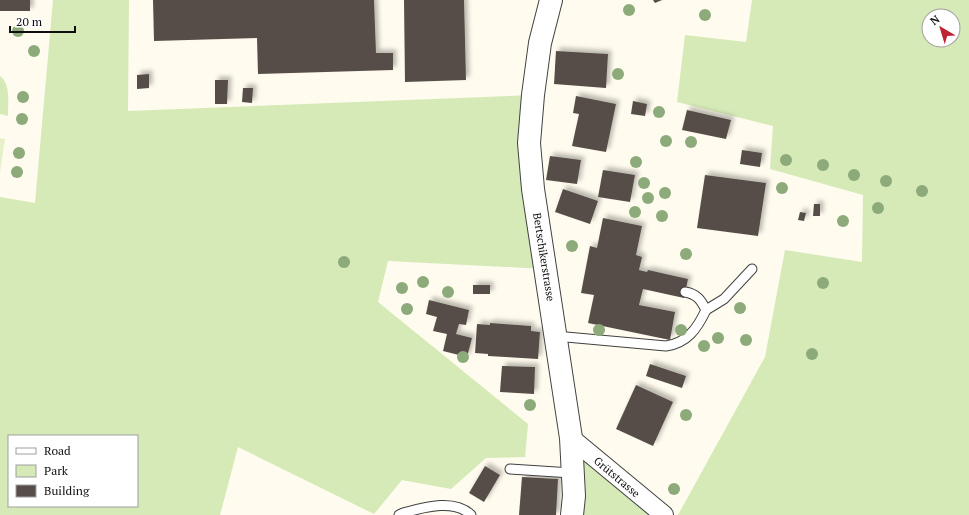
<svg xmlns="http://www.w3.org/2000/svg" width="969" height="515" viewBox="0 0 969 515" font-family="'PT Serif',serif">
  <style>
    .green { fill: #d5eab7; fill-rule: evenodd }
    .pitch { fill: #e6f1c9 }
    .building { fill: #574e4a; filter: url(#shadow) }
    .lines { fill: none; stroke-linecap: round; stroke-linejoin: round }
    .service-casing { stroke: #414141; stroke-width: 11 }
    .minor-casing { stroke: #414141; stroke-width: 20 }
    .tertiary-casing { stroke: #414141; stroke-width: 24 }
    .service { stroke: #fff; stroke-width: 9 }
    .minor { stroke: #fff; stroke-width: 18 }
    .tertiary { stroke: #fff; stroke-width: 22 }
    .tree { fill: #8daa7b }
    .labels { text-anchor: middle; stroke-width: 4; stroke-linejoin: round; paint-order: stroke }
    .street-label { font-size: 11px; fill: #0e0e0e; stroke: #fff }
  </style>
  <defs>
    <filter id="shadow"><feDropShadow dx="3.5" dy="-3.5" stdDeviation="2" flood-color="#0004"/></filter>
  </defs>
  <rect width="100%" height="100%" fill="#fffbee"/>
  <g class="green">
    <path d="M 53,0 L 129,0 L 128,111 L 533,95 L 545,269 L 388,261 L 378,302 L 528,424 L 525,457 L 486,458 L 451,489 L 402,480 L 374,514 L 238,447 L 220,515 L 0,515 L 0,197 L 35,203 ZM 9,436 L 137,436 L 137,506 L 9,506 Z"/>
    <path d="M 752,0 L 969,0 L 969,515 L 678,515 L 765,357 L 785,250 L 862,262 L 863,195 L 770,169 L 773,126 L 677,102 L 685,35 L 746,42 ZM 929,16 L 953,16 L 953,40 L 929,40 Z"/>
    <path d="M 0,76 C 11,84 8,104 8,116 L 0,114 Z"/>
    <polygon points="571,438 664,515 572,515"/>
  </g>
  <polygon class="pitch" points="0,138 5,139 0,173"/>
  <g class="building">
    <rect x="0" y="0" width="30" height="11"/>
    <polygon points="153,0 374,0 376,53 393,53 393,70 258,74 257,38 154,41"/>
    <polygon points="404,0 464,0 466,80 405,82"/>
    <polygon points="653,0 662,0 655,3"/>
    <polygon points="556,51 608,54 606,88 554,84"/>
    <polygon points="149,74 149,88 137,89 137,75"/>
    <polygon points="215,80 228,80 227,104 215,104"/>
    <polygon points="243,88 253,88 252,103 242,102"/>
    <polygon points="576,96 616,104 606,152 572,146 579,114 573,113"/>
    <polygon points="633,101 647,104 645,116 631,114"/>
    <polygon points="687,110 731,120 726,139 682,130"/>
    <polygon points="742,150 762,153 760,167 740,164"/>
    <polygon points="550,156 581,160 577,184 546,180"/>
    <polygon points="603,170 635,175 630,202 598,197"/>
    <polygon points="705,175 766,183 758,236 697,228"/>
    <polygon points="563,189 598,201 590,224 555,212"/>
    <polygon points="814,204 820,204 820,216 813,216"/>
    <polygon points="800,212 806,213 804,221 798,220"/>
    <polygon points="603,218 642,226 636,255 642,257 639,270 647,272 648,270 688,279 684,298 643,289 639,305 675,312 670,340 588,323 594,295 581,293 590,246 597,248"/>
    <rect x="473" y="285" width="17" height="9"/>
    <polygon points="429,300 469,310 466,325 459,324 456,334 472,338 467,357 443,351 447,334 433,331 437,317 426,314"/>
    <polygon points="490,323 531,326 531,331 540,332 538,359 488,356 488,354 475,353 477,324 490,325"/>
    <polygon points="650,364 686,376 682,388 646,376"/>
    <polygon points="502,366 535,367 534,394 500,392"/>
    <polygon points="636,385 673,402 653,446 616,429"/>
    <polygon points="485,466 500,475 484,502 469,493"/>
    <polygon points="522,477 558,479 556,515 519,515"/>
  </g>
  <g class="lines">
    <defs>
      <g id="service">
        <polyline points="706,310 724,299 752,269"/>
        <path d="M 555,336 L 666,346 C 687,343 697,329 706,310 C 701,300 697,294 685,292"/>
        <polyline points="510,469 572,473"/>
        <path d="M 399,515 L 403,513 C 422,508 454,498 471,515"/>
      </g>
      <polyline id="minor" points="571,438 664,515"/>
      <polyline id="tertiary" points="551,0 540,43 533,95 529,143 533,189 571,438 574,496 572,515"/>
    </defs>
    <use href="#service" class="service-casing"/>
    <use href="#minor" class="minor-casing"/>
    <use href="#tertiary" class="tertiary-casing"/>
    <use href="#service" class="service"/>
    <use href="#minor" class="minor"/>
    <use href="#tertiary" class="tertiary"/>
  </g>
  <g class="tree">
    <circle cx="629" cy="10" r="6"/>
    <circle cx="705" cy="15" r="6"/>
    <circle cx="18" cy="31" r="6"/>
    <circle cx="34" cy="51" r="6"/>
    <circle cx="618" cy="74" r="6"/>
    <circle cx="23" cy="97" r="6"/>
    <circle cx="659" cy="112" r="6"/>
    <circle cx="22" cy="119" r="6"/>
    <circle cx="666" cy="141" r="6"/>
    <circle cx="691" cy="142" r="6"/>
    <circle cx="19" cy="153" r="6"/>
    <circle cx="786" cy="160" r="6"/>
    <circle cx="636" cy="162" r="6"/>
    <circle cx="823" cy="165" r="6"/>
    <circle cx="17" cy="172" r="6"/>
    <circle cx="854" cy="175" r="6"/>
    <circle cx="886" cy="181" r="6"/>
    <circle cx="644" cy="183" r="6"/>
    <circle cx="782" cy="188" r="6"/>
    <circle cx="922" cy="191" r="6"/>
    <circle cx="665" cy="193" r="6"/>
    <circle cx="648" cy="198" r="6"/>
    <circle cx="878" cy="208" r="6"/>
    <circle cx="635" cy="212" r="6"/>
    <circle cx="662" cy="216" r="6"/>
    <circle cx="843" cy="221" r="6"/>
    <circle cx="572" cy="246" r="6"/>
    <circle cx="686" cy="254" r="6"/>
    <circle cx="344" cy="262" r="6"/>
    <circle cx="423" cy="282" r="6"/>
    <circle cx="823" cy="283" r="6"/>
    <circle cx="402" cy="288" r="6"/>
    <circle cx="448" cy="292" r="6"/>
    <circle cx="740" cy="308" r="6"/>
    <circle cx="407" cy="309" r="6"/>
    <circle cx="599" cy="330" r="6"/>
    <circle cx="681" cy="330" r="6"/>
    <circle cx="718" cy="338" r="6"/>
    <circle cx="746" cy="340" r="6"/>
    <circle cx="704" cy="346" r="6"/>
    <circle cx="812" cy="354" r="6"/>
    <circle cx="463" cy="357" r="6"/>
    <circle cx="530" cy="405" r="6"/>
    <circle cx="686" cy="415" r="6"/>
    <circle cx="674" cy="489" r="6"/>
  </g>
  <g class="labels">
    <g class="street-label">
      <text transform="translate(544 257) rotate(81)" y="4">Bertschikerstrasse</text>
      <text transform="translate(617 477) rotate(40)" y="4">Grütstrasse</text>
    </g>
  </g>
  <rect x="8" y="435" width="130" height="72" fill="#ffffff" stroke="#9f9f9f"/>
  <rect x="16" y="448" width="20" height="6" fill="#ffffff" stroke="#9f9f9f"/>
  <text x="44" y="455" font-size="12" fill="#0e0e0e">Road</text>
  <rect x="16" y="465" width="20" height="12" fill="#d5eab7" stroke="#9f9f9f"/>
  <text x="44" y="475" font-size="12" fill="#0e0e0e">Park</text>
  <rect x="16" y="485" width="20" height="12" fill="#574e4a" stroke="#9f9f9f"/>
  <text x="44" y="495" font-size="12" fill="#0e0e0e">Building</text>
  <g transform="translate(941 28) rotate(322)"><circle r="19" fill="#ffffff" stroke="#9f9f9f"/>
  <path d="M0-3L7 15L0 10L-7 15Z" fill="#c02334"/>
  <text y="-6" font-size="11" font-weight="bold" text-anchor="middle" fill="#0e0e0e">N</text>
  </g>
  <path d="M10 26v6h65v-6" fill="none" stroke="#0e0e0e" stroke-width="2"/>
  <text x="16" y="26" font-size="12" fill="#0e0e0e" stroke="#ffffff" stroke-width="3" paint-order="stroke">20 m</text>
</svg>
